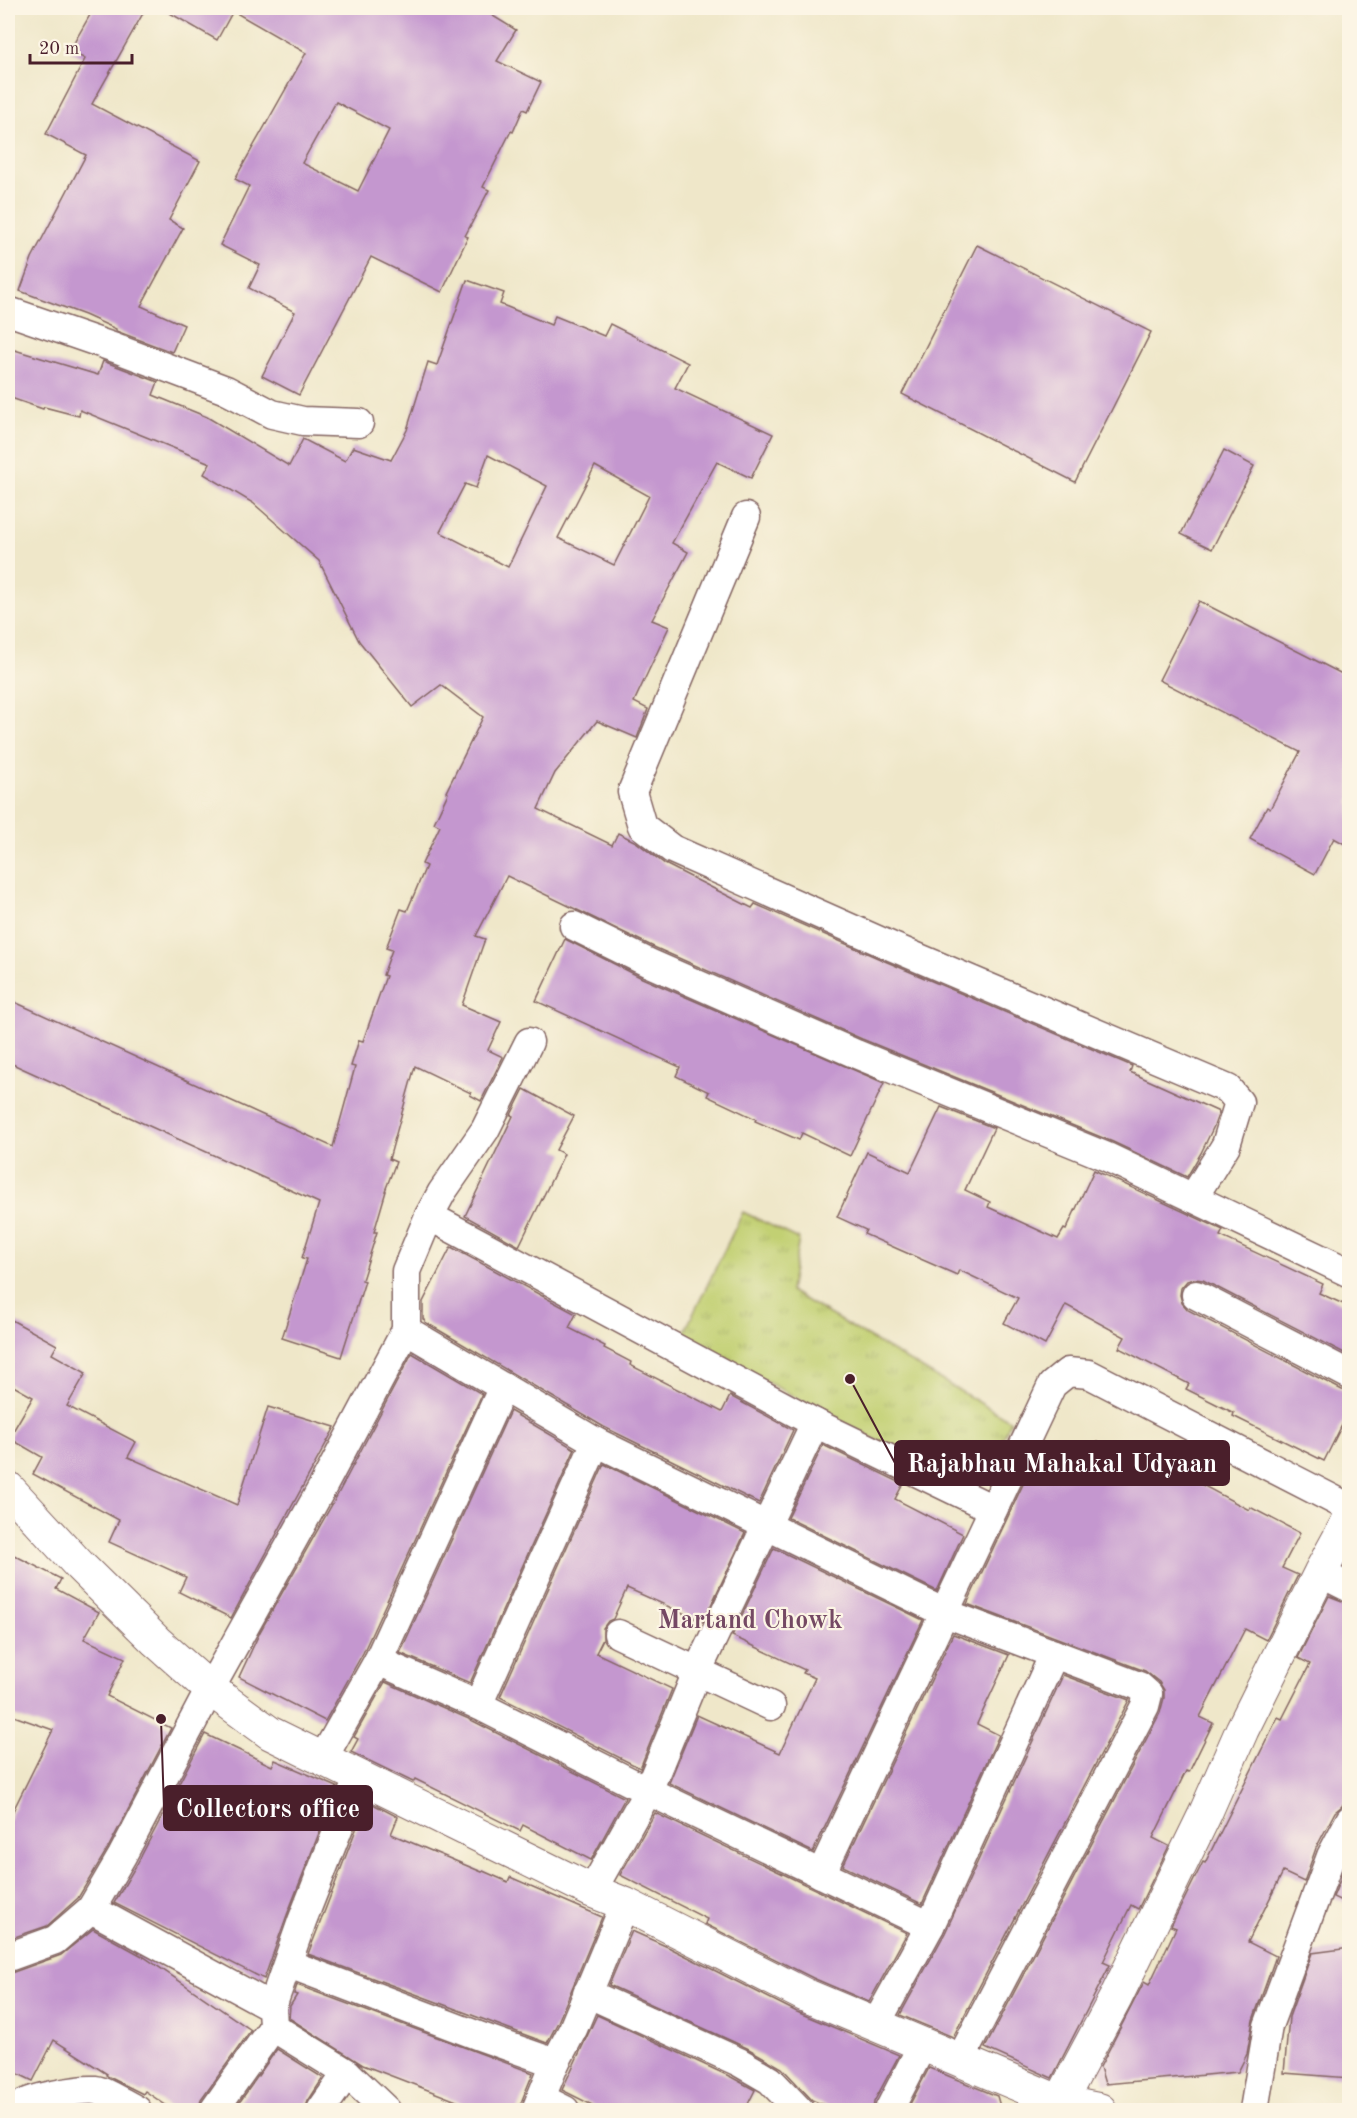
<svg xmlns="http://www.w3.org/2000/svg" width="1357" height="2118" viewBox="0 0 1357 2118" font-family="'Old Standard TT',serif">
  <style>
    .park { fill: url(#park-tufts); stroke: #86784f; stroke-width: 1.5 }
    .building { fill: #c497cf; fill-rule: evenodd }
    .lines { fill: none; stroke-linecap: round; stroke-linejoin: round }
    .minor-casing { stroke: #846562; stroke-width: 31 }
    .tertiary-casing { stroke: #846562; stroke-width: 35 }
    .secondary-casing { stroke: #846562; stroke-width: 35 }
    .minor { stroke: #fff; stroke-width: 28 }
    .tertiary { stroke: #fff; stroke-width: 33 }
    .secondary { stroke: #fff; stroke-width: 33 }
    .labels { text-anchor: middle; stroke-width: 4.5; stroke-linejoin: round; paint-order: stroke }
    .neighbourhood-label { font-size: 26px; font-weight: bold; fill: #754964; stroke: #fcf5e5 }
    .leader { fill: none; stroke: #4a1f2b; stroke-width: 2 }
    .callout-dot { fill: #4a1f2b; stroke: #fcf5e5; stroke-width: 2 }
    .callout { fill: #4a1f2b; stroke: #4a1f2b; stroke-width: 2 }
    .callout-label { font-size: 26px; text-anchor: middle; font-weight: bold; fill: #fff }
  </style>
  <defs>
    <pattern id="park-tufts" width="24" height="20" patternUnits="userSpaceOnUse" patternTransform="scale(1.5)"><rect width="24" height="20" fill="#c2d073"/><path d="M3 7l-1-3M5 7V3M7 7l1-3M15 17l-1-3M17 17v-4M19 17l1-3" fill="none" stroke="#a8b264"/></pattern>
  </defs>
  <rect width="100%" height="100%" fill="#fcf5e5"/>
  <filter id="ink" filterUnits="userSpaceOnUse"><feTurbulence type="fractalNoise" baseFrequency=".0167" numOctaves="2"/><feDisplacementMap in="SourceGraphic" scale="12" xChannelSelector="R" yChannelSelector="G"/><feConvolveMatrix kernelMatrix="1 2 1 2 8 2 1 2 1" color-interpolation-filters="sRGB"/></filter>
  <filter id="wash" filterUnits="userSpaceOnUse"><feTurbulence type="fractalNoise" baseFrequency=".008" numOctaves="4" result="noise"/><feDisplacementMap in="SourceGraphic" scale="24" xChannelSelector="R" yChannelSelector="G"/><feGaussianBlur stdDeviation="1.35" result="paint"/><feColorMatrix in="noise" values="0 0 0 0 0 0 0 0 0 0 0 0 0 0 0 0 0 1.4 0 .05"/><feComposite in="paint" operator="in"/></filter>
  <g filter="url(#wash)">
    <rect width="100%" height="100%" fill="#efe7c9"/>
    <polygon class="park" points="743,1212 799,1239 790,1291 1011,1421 976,1493 682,1337"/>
    <g id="blocks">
      <g class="building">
        <polygon points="94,8 146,8 92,104 200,161 169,220 183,228 141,306 184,325 172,352 116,331 116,329 85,315 20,291 32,258 86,155 46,134 85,59 70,50"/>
        <path d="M 161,8 L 480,8 L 516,30 L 497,61 L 541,82 L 527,111 L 523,109 L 513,132 L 511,131 L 483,187 L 489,190 L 465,236 L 468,237 L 442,292 L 371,257 L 299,395 L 262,376 L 295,312 L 249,288 L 260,265 L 220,245 L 249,186 L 235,179 L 306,53 L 233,11 L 217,40 ZM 336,102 L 389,130 L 358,191 L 302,163 Z"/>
        <polygon points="977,245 1151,332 1075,482 902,394"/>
        <path d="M 467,280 L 504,293 L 500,304 L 551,325 L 555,316 L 604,336 L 610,324 L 688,363 L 675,388 L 773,434 L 751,478 L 717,462 L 672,543 L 688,552 L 652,620 L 669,627 L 634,702 L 648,709 L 637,738 L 597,721 L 555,773 L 538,809 L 612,845 L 618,833 L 636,842 L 665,864 L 752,908 L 755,904 L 887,962 L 1132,1066 L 1130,1072 L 1219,1112 L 1214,1126 L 1201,1153 L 1187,1177 L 1113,1142 L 862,1039 L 656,948 L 507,876 L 476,936 L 485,939 L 462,1005 L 501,1022 L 488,1050 L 503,1057 L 481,1101 L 470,1095 L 471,1093 L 415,1066 L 389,1159 L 396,1162 L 385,1191 L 386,1191 L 374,1232 L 377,1232 L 362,1280 L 365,1281 L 341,1357 L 282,1338 L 307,1259 L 302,1258 L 319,1203 L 8,1062 L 8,999 L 333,1147 L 355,1067 L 351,1066 L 359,1040 L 363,1041 L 386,976 L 383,975 L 392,950 L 386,948 L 401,909 L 407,911 L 426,866 L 422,864 L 440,826 L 434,823 L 448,793 L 446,792 L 483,717 L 441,685 L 412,707 L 359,641 L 319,561 L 253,503 L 204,474 L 210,463 L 80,410 L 79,416 L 44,407 L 43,409 L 8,397 L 8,348 L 98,375 L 103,361 L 158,382 L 153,395 L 207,417 L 289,466 L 303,439 L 345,461 L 353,447 L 391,460 L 407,430 L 428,362 L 437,365 ZM 488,455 L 547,486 L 508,567 L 440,532 L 465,484 L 476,488 ZM 595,466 L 649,496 L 614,565 L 558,538 Z"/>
        <polygon points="1224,450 1254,466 1212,549 1181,534"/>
        <polygon points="1199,601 1350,678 1350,847 1334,838 1315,874 1250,839 1267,807 1270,809 1300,752 1159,680"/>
        <polygon points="565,939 642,978 884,1083 850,1156 802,1133 799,1140 755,1121 756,1119 707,1096 709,1092 676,1076 680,1067 536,1001"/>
        <polygon points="524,1089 574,1116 556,1150 564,1154 519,1246 465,1216 513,1116 511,1115"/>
        <polygon points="941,1107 994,1128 965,1190 990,1202 988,1207 1058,1239 1064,1229 1066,1230 1094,1170 1223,1230 1220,1236 1323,1284 1319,1293 1350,1307 1350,1356 1203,1280 1195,1279 1187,1281 1181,1288 1180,1295 1182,1303 1188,1310 1342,1390 1350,1391 1350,1409 1324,1461 1233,1416 1234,1413 1186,1389 1189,1384 1119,1348 1125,1337 1066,1305 1045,1345 1004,1323 1018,1298 959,1270 957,1275 900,1250 864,1234 866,1230 837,1217 867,1152 910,1172"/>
        <polygon points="451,1247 576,1314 569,1328 605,1346 604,1348 631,1362 630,1365 722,1412 730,1396 793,1430 759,1503 604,1427 425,1322 425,1320 423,1319 423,1302"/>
        <polygon points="8,1318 57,1345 52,1354 86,1373 67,1406 136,1442 128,1457 237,1505 268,1407 335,1427 231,1618 179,1592 186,1577 109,1542 119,1520 33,1474 42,1457 9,1438 33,1397 8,1383"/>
        <polygon points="412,1353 482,1394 363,1653 325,1721 239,1677 260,1632 338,1494"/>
        <polygon points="510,1411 575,1449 470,1683 400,1653"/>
        <polygon points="1097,1442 1110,1443 1141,1457 1146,1449 1180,1467 1178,1472 1249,1510 1250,1507 1300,1533 1282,1568 1298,1575 1266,1640 1245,1629 1200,1717 1213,1723 1189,1772 1186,1771 1153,1838 1169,1846 1138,1909 1131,1905 1103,1962 1110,1965 1052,2078 985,2048 1160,1713 1164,1698 1164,1690 1159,1682 1145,1671 967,1604 1041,1446 1049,1449 1051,1444 1059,1447 1060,1445 1078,1452"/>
        <polygon points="823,1445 903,1484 895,1499 963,1534 937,1591 788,1518"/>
        <polygon points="604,1464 745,1533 703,1622 627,1588 613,1619 608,1621 603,1628 603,1639 596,1653 672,1689 640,1768 500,1697"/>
        <polygon points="774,1548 923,1620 813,1852 669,1783 697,1715 780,1753 815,1678 803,1673 805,1670 732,1636"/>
        <polygon points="8,1552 61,1579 56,1589 99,1612 84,1639 125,1658 107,1696 171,1728 108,1848 78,1898 47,1926 12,1938 8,1934 8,1821 53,1730 8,1714"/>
        <polygon points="1329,1596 1350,1604 1350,1791 1342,1806 1335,1812 1316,1848 1304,1882 1283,1872 1248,1942 1276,1956 1253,2020 1247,2054 1238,2072 1105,2084 1100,2067 1144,1982 1149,1985 1176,1928 1171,1926 1203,1862 1205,1863 1278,1717 1282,1719 1310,1664 1298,1658"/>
        <polygon points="953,1634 1009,1655 977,1724 999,1735 922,1904 843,1866"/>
        <polygon points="1063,1675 1129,1700 953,2037 900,2015 945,1933"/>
        <polygon points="385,1682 471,1720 625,1798 591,1860 523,1825 520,1831 415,1779 413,1782 351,1752 358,1739 354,1737"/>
        <polygon points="205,1734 272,1766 275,1760 337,1787 287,1915 264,1979 114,1903 137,1864"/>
        <polygon points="367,1801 398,1817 391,1834 482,1872 483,1871 508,1882 510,1877 602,1917 558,2022 547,2043 308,1954"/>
        <polygon points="655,1813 907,1933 869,2002 813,1978 705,1924 707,1919 620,1875"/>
        <polygon points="1350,1856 1350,1905 1333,1897"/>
        <polygon points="93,1929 144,1957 251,2030 201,2100 198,2110 173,2110 145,2091 143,2094 109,2077 106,2075 107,2074 54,2040 33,2081 8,2069 8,2010 9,2011 11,1973 61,1955"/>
        <polygon points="632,1931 670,1948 797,2012 899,2055 874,2102 873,2110 836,2110 812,2100 782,2068 747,2048 609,1985"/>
        <polygon points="1350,1948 1350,2078 1284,2073 1289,2017 1312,1953"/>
        <polygon points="297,1985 533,2073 518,2110 480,2110 363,2065 289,2018 290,2006 297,1995 294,1994"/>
        <polygon points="597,2015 731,2077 755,2090 745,2110 602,2110 562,2090"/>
        <polygon points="277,2049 323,2078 308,2101 305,2110 234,2110"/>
        <polygon points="929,2068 997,2096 1001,2110 907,2110"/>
      </g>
    </g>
  </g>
  <g filter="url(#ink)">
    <use href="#blocks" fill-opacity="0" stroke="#846562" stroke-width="1.5"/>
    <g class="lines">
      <defs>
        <g id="minor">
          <polyline points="8,311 115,348 226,390 272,414 303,421 359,423"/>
          <polyline points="746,517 632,792 642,826 672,849 893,947 1228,1089 1239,1102 1226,1145 1193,1198"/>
          <polyline points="574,926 649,963 856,1054 1107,1157 1350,1273"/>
          <polyline points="429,1216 815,1423 993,1509"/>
          <polyline points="1196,1295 1350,1375"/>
          <polyline points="406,1330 596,1442 945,1613 1139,1686 1148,1694 1145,1706 960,2060"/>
          <polyline points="1320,1573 1350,1588"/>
          <polyline points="618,1634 771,1706"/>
          <polyline points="378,1661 478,1705 648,1791 930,1926"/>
          <polyline points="478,1705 596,1442"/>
          <polyline points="322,1760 378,1661 503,1387"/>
          <polyline points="821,1874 1052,1385 1068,1372 1089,1374 1350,1508"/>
          <polyline points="592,1891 648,1791 697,1672 815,1423"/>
          <polyline points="91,1909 272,2007 273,2027 347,2073 386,2110"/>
          <polyline points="8,1957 55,1940 91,1909 122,1856 210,1689 323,1486 406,1330 406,1271 429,1216 442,1192 485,1130 529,1042"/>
          <polyline points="289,1964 479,2036 555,2063"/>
          <polyline points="587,1993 739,2062 770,2080 799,2110"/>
          <polyline points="272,2007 302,1921 359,1776"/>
          <polyline points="876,2024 930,1926 1054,1654"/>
          <polyline points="541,2098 565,2110"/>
          <path d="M 14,2110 C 23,2098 79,2089 95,2090 C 105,2091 126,2105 137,2110"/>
          <polyline points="214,2110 273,2027"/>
          <polyline points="321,2110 347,2073"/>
          <polyline points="536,2110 555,2063 573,2029 625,1904"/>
          <polyline points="889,2110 922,2046"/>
          <polyline points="1254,2110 1268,2026 1331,1856 1350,1820"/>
        </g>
        <polyline id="tertiary" points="1060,2102 1115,1999 1205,1814 1242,1730 1320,1573 1350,1518"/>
        <polyline id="secondary" points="8,1488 80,1566 156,1641 210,1689 270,1733 592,1891 625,1904 805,1995 1060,2102 1100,2110"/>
      </defs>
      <use href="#minor" class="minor-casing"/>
      <use href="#tertiary" class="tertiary-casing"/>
      <use href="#secondary" class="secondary-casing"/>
      <use href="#minor" class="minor"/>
      <use href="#tertiary" class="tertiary"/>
      <use href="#secondary" class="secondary"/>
    </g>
  </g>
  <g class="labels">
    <g class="neighbourhood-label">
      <text x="750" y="1628">Martand Chowk</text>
    </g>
  </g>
  <path class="leader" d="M850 1379L895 1463M161 1719L164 1808"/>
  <g class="callout-dot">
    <circle cx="850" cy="1379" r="6"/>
    <circle cx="161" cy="1719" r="6"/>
  </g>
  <g class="callout">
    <rect x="895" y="1441" width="334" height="44" rx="6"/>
    <rect x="164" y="1786" width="208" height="44" rx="6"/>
  </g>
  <g class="callout-label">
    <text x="1062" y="1472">Rajabhau Mahakal Udyaan</text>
    <text x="268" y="1817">Collectors office</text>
  </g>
  <rect width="1357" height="2118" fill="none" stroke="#fcf5e5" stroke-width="30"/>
  <path d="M30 54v9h102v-9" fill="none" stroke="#4a1f2b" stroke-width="3"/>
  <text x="39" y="54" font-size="18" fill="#4a1f2b" stroke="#fcf5e5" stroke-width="4.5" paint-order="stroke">20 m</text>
</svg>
